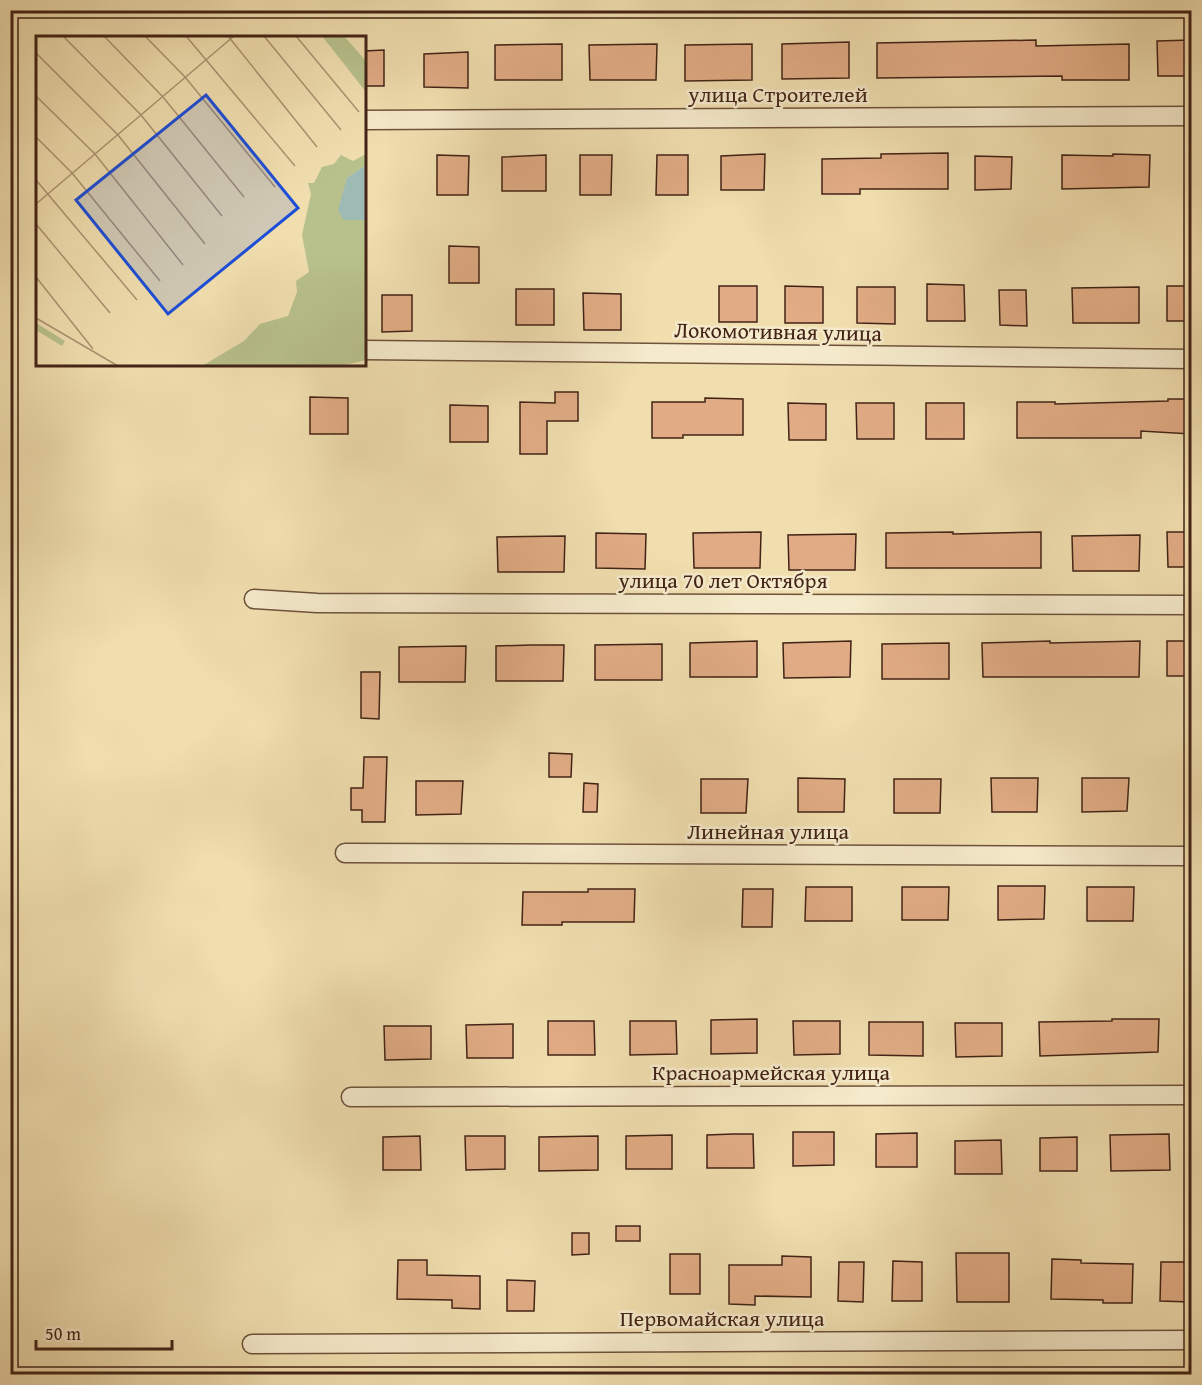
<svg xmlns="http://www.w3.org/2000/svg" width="1202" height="1385" viewBox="0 0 1202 1385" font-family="'Gentium Book Plus',serif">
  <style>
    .building { fill: #e1ac85; stroke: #422316; stroke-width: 1.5 }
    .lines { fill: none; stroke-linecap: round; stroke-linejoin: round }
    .minor-casing { stroke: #6e523c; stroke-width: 21 }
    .minor { stroke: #f5eacb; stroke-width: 18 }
    .labels { text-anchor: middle; stroke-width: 5; stroke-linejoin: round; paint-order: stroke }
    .street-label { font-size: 22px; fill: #422316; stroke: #f5eacb }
    .inset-road { fill: none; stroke: #aa9372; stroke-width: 1.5 }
    .view { fill: #1d4ed8; fill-opacity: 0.15; stroke: #1d4ed8; stroke-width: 3 }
    .inset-edge { fill: none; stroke: #422316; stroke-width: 3 }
  </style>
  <rect width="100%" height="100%" fill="#f0deaf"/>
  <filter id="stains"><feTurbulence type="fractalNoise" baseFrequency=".00333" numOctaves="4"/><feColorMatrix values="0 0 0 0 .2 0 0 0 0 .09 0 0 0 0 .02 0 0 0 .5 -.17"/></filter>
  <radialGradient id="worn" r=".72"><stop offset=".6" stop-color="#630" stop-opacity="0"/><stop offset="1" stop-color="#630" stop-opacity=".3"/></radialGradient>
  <g class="building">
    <polygon points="1036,40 1036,46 1129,44 1129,80 1062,80 1062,76 877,78 877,43"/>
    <polygon points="1191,40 1191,76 1158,76 1157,41"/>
    <polygon points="849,42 849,78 782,79 782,44"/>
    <polygon points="562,44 562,80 495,80 495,45"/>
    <polygon points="657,44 656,80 590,80 589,45"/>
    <polygon points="752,44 752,80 685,81 685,45"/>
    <polygon points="384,50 384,86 364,86 364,51"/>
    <polygon points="468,52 468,88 424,87 424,54"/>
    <polygon points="948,153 948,189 860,189 860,194 822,194 822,159 881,158 881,154"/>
    <polygon points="765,154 764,190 721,190 721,156"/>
    <polygon points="1113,154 1150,155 1149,187 1062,189 1062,155 1113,156"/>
    <polygon points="437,155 469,156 468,195 437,195"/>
    <polygon points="546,155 546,191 502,191 502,157"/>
    <polygon points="580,155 612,155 611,195 580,195"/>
    <polygon points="657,155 688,155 688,195 656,195"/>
    <polygon points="975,156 1012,157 1011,189 975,190"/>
    <polygon points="449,246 479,247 479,283 449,283"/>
    <polygon points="927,284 964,285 965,321 927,321"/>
    <rect x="719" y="286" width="38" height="36"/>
    <polygon points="785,286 823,287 823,323 785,323"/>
    <rect x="1167" y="286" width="24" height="35"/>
    <polygon points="857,287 895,287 895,324 857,323"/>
    <polygon points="1139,287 1139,323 1073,323 1072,288"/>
    <rect x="516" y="289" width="38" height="36"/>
    <polygon points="999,290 1026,290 1027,326 1000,325"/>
    <polygon points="583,293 621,294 621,330 584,330"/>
    <polygon points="382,295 412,295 412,331 382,332"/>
    <polygon points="555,392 578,392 578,421 547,421 547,454 520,454 520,402 555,403"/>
    <polygon points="310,397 348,398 348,434 310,434"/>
    <polygon points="705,398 743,399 743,435 683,435 683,438 652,438 652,402 705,402"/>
    <polygon points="1168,399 1191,399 1191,434 1141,431 1141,438 1017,438 1017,402 1055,402 1055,404 1168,401"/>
    <polygon points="788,403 826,404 826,440 789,440"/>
    <polygon points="856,403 894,403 894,439 857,439"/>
    <rect x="926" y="403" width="38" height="36"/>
    <polygon points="450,405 488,406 488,442 450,442"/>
    <polygon points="761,532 760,568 694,568 693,533"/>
    <polygon points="953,532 953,534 1041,532 1041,568 886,568 886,533"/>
    <polygon points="1167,532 1191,532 1191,567 1168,567"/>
    <polygon points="596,533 646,534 645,569 596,568"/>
    <polygon points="856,534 855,570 789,570 788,535"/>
    <polygon points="1140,535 1139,571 1073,571 1072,536"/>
    <polygon points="565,536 564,572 498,572 497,537"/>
    <polygon points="757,641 757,677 690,677 690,643"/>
    <polygon points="851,641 850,677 784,678 783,643"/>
    <polygon points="1050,641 1050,643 1140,641 1139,677 983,677 982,643"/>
    <rect x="1167" y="641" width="24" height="35"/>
    <polygon points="949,643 949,679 882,679 882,644"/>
    <polygon points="662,644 662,680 595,680 595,645"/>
    <polygon points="531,645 564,645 563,681 496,681 496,646"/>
    <polygon points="466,646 465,682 399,682 399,647"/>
    <polygon points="361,672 380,672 379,719 361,718"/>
    <polygon points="549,753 572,754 571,777 549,777"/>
    <polygon points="364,757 387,757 385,822 362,822 362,810 351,810 351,788 363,788"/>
    <polygon points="798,778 845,779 844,812 798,812"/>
    <polygon points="991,778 1038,778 1037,812 992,812"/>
    <polygon points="1082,778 1129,778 1127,811 1082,812"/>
    <polygon points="701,779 748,779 746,813 701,813"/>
    <polygon points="894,779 941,779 940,813 894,813"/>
    <polygon points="416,781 463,781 461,814 416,815"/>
    <polygon points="584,783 598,784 597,812 583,812"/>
    <polygon points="998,886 1045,886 1044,919 998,920"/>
    <polygon points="806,887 852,887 852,921 805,921"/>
    <polygon points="902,887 949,887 948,920 902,920"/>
    <polygon points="1087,887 1134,887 1133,921 1087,921"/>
    <polygon points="588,889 635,889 634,922 562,922 562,925 522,925 523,892 588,892"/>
    <polygon points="743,889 773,889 772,927 742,927"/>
    <polygon points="757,1019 757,1053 711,1054 711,1020"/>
    <polygon points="1112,1019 1159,1019 1158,1052 1040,1056 1039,1022 1112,1021"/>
    <polygon points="548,1021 594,1021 595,1055 548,1055"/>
    <polygon points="630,1021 676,1021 677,1054 630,1055"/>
    <polygon points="793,1021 840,1021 840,1054 794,1055"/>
    <polygon points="869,1022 923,1022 923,1056 869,1055"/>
    <polygon points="955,1023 1002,1023 1002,1056 956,1057"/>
    <polygon points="513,1024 513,1058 467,1058 466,1025"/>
    <polygon points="384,1026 431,1026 431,1059 385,1060"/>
    <polygon points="793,1132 834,1132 834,1165 793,1166"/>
    <polygon points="917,1133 917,1167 876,1167 876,1134"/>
    <polygon points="733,1134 753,1134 754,1168 707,1168 707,1135"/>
    <polygon points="1169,1134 1170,1170 1111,1171 1110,1135"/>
    <polygon points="672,1135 672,1169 626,1169 626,1136"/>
    <polygon points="420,1136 421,1170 383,1170 383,1137"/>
    <polygon points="465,1136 505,1136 505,1169 466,1170"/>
    <polygon points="598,1136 598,1170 539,1171 539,1137"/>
    <polygon points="1077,1137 1077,1171 1040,1171 1040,1138"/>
    <polygon points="1001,1140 1002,1174 955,1174 955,1141"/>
    <rect x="616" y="1226" width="24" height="15"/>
    <polygon points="572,1233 589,1233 589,1254 572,1255"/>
    <polygon points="956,1253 1009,1253 1009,1302 957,1302"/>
    <rect x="670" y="1254" width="30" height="40"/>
    <polygon points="782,1256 811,1257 811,1297 755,1296 755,1305 729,1304 729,1265 782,1265"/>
    <polygon points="1052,1259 1081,1260 1081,1263 1133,1264 1132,1303 1103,1303 1103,1300 1051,1299"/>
    <polygon points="398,1260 427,1260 427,1275 480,1276 480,1309 452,1308 452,1300 397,1299"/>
    <polygon points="893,1261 922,1262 922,1301 892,1301"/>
    <polygon points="839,1262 864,1262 863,1302 838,1301"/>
    <polygon points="1161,1262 1190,1262 1190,1302 1160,1301"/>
    <polygon points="507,1280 535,1281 534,1311 507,1311"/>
  </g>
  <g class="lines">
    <defs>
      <g id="minor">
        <polyline points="364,120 1192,116"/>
        <polyline points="364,350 1192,359"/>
        <polyline points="254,599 317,603 1192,605"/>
        <polyline points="345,853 1192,856"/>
        <polyline points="351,1097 1192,1095"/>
        <polyline points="252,1344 1192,1340"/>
      </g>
    </defs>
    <use href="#minor" class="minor-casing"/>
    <use href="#minor" class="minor"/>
  </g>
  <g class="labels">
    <g class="street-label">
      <text x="778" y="102">улица Строителей</text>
      <text transform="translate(778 331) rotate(1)" y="8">Локомотивная улица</text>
      <text x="723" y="588">улица 70 лет Октября</text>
      <text x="768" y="839">Линейная улица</text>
      <text x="771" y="1080">Красноармейская улица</text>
      <text x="722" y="1326">Первомайская улица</text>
    </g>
  </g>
  <g transform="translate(36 36)">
    <rect width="330" height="330" fill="#f0deaf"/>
    <path d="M 286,0 L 308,0 L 330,25 L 330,56 ZM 330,118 L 330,129 L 311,142 L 308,184 L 330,184 L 330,324 L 305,330 L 166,330 L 208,305 L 224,288 L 252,280 L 261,256 L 260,245 L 273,236 L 266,199 L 275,158 L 272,147 L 278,147 L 286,131 L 298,128 L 305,119 L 317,125 ZM 0,287 L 29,305 L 26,310 L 0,294 Z" fill="#b8c18c"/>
    <path d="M 330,129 L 330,184 L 308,184 L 302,174 L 311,142 Z" fill="#9dbab4"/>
    <path class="inset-road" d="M 27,0 L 105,79 L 186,180M 68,0 L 127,61 L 208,161M 109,0 L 149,41 L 239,151M 150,0 L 259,130M 192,0 L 281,111M 228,0 L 305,94M 260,0 L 323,76M 0,17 L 82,99 L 169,208M 0,60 L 59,118 L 147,229M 0,101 L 36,137 L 124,245M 0,144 L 101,264M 0,168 L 198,0M 0,188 L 74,277M 0,241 L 57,313M 0,282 L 82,330"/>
    <path class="view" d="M 170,59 L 262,172 L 132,278 L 40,164 Z"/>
    <rect width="330" height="330" class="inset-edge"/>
  </g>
  <rect width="1202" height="1385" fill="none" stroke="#f0deaf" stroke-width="36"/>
  <rect x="12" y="12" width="1178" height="1361" fill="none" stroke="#422316" stroke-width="3"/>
  <rect x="18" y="18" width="1166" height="1349" fill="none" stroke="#422316" stroke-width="1.5"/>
  <path d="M36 1340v9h136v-9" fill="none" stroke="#422316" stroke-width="3"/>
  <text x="45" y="1340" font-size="18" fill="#422316" stroke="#f5eacb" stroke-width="4.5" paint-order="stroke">50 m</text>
  <rect width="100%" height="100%" filter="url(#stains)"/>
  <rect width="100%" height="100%" fill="url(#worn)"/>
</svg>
